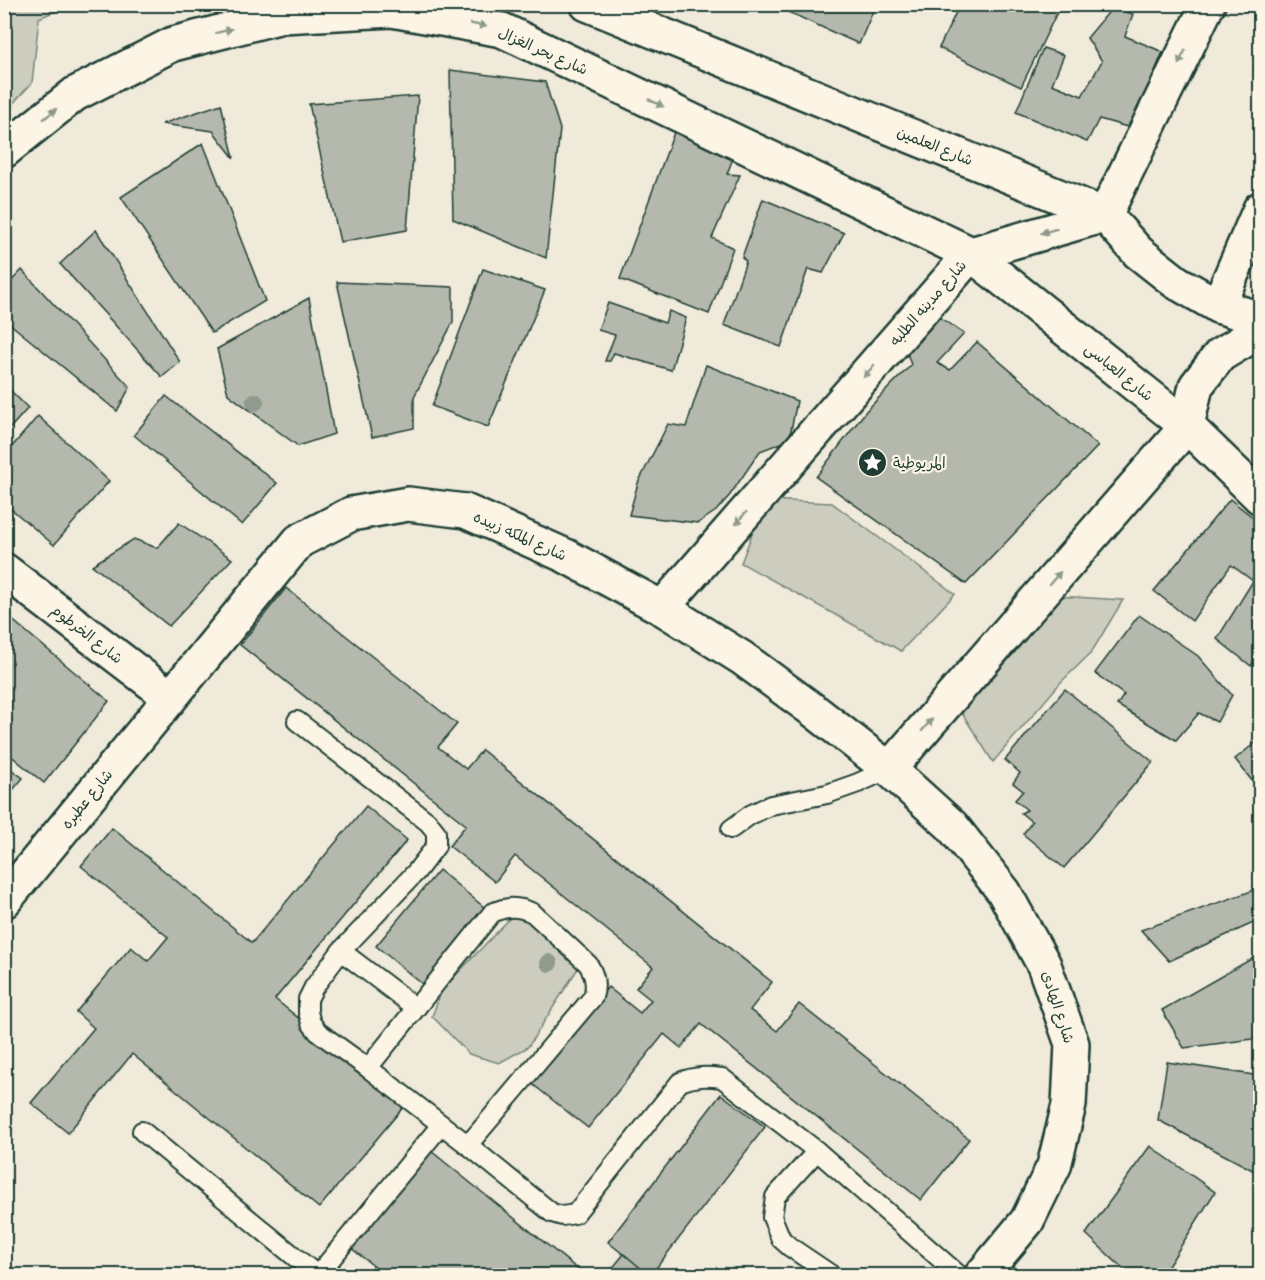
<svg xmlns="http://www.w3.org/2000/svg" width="1265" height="1280" viewBox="0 0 1265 1280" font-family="Delius,'Playpen Sans Arabic',sans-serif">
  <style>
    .green { fill: #cccdbf; stroke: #76857a; stroke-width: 1.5 }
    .building { fill: #b5b9ad; stroke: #1f3d34; stroke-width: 1.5 }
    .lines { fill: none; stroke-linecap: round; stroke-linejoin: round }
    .lane-casing { stroke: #1f3d34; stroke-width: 22 }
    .street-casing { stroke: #1f3d34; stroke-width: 38 }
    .secondary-casing { stroke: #1f3d34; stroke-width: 38 }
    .lane { stroke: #fcf5e5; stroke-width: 18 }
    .street { stroke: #fcf5e5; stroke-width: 33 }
    .secondary { stroke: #fcf5e5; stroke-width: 33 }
    .tree { fill: #909b8e }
    .oneway { fill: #8e998c }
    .labels { text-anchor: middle; stroke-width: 4.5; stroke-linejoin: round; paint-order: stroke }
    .street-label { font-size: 15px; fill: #1f3d34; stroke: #fcf5e5 }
    .poi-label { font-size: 15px; fill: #1f3d34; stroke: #fcf5e5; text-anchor: start }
  </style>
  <rect width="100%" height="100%" fill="#efeada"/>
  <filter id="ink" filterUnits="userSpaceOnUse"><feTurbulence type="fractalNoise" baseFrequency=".0167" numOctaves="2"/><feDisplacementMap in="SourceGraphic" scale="12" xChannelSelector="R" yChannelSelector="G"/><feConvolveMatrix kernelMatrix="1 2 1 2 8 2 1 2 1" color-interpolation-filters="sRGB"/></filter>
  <g filter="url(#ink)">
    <g class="green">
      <polygon points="5,4 70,5 39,18 32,83 5,112"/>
      <polygon points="765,500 832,503 955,594 901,651 741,563"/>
      <polygon points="1056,596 1123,600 1091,653 1061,682 993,762 958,707"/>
      <polygon points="512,916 540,923 580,965 528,1047 499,1063 469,1054 432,1016 442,990"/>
    </g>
    <g class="building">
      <polygon points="778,4 876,4 859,44 777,7"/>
      <polygon points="960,4 1061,4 1021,87 939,48"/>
      <polygon points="1112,8 1133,14 1125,36 1163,52 1131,128 1099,119 1087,142 1016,112 1043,48 1064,55 1052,84 1082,96 1102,61 1087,38"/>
      <polygon points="450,70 545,82 560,129 546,258 453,219"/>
      <polygon points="418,96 407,230 340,242 309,104"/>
      <polygon points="221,104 234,158 213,131 162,124"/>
      <polygon points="679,119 738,145 727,174 740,175 712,238 733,248 709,314 620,279"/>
      <polygon points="203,143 265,301 212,333 121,197"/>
      <polygon points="763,199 844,233 823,273 808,269 781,347 724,325 746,261 742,257"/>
      <polygon points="96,230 180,362 162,377 60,264"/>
      <polygon points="483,269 545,290 488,427 432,406"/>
      <polygon points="22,270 130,387 117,411 4,319 4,289"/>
      <polygon points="337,282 453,287 453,322 414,397 414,428 372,437"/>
      <polygon points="309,298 334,434 298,446 228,394 217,349"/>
      <polygon points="608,303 665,323 669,311 686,318 671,370 614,353 610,361 605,361 615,335 598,330"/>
      <polygon points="939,317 964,334 937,363 950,370 977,342 1098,446 966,584 816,477 866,411 911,365 906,350"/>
      <polygon points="706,365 797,401 789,440 760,451 730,495 716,511 698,523 629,515 638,483 668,424 686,427"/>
      <polygon points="4,384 28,408 4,435"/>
      <polygon points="166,396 277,483 242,525 134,435"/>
      <polygon points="38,416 109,481 54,545 4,503 4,456"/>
      <polygon points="1230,499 1260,523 1260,652 1251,666 1217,639 1253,581 1231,565 1192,621 1154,591"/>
      <polygon points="179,523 232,559 169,626 92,565 134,539 157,548"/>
      <polygon points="286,588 457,724 438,747 466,769 482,750 772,982 750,1010 777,1031 799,1004 969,1139 921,1200 701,1024 681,1048 664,1034 588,1128 531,1083 608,987 640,1013 651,1000 636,988 653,967 515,856 495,882 449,846 466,825 240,645"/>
      <polygon points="4,613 109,701 44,783 4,750"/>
      <polygon points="1139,615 1198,656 1232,695 1217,722 1199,713 1176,740 1117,705 1124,695 1095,673"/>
      <polygon points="1065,689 1153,762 1064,868 1023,834 1032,822 1021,813 1027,810 1015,800 1023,791 1013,783 1020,773 1005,760"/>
      <polygon points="1260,739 1260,791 1235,759"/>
      <polygon points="4,764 23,778 6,798 4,797"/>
      <polygon points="366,806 407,840 275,999 405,1105 319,1208 132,1054 68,1133 31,1103 94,1028 76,1012 131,947 148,961 168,937 81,866 112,828 252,943"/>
      <polygon points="439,870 490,912 427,988 376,946"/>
      <polygon points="1260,888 1260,920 1169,961 1141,930"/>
      <polygon points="1260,954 1260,1038 1184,1048 1162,1010"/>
      <polygon points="1167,1062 1260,1076 1260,1174 1158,1120"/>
      <polygon points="721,1094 765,1127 650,1276 608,1242"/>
      <polygon points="1150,1146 1215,1192 1162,1276 1131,1276 1086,1234"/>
      <polygon points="431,1151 586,1276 386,1276 351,1248"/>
      <polygon points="624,1254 650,1276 606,1276"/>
    </g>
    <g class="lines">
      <defs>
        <g id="lane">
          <path d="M 297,721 L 428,822 L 436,832 L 436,846 L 416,872 L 341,951 L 314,987 L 308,999 L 308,1012 L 311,1023 L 318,1032 L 368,1068 L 468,1145 L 552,1213 L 562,1216 L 575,1214 L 680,1082 C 695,1076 706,1076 722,1078 L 817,1151 L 960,1276"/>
          <polyline points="731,829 750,815 771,805 827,794 858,783 889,769"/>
          <polyline points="341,951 416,1008"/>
          <path d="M 368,1068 L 492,913 C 507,906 518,906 533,913 L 588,964 C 595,975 597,985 593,997 L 468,1145"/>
          <polyline points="142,1131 317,1275"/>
          <polyline points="817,1151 775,1197 772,1217 781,1239 790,1247 833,1276"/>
          <polyline points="317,1276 441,1125"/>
        </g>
        <g id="street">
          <polyline points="4,151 75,94 173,44 282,16 392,10 502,30 971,254 1187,426 1260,497"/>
          <polyline points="1218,306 1260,209"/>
          <polyline points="4,570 170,697"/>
          <polyline points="662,608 971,254 1105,215 1208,4"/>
          <polyline points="889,769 1187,426 1196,386 1220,355 1255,334 1260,333"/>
          <polyline points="4,901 299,541 351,514 408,504 465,511 566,556 662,608 742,658 817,713 889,769 952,826 1004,892 1044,965 1072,1044 1069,1105 1054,1166 1027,1221 981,1276"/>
        </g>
        <polyline id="secondary" points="587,4 1105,215 1138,252 1176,282 1218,306 1260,319"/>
      </defs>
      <use href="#lane" class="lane-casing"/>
      <use href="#street" class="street-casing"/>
      <use href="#secondary" class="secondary-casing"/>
      <use href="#lane" class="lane"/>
      <use href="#street" class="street"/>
      <use href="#secondary" class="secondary"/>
    </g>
    <g class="tree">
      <circle cx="255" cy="402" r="9"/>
      <circle cx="549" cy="963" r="9"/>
    </g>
    <defs><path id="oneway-solid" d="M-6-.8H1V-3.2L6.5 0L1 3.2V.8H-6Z" transform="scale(1.5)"/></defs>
    <g class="oneway">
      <use href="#oneway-solid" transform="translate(478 25) rotate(10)"/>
      <use href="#oneway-solid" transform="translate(224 31) rotate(-14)"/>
      <use href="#oneway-solid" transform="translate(1182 57) rotate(116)"/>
      <use href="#oneway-solid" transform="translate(656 103) rotate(26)"/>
      <use href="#oneway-solid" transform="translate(50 114) rotate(-39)"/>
      <use href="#oneway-solid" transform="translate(1049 231) rotate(164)"/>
      <use href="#oneway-solid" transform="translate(869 371) rotate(131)"/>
      <use href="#oneway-solid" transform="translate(741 518) rotate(131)"/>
      <use href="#oneway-solid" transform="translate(1055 578) rotate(-49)"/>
      <use href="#oneway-solid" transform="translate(927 725) rotate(-49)"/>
    </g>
  </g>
  <defs>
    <symbol id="sight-disc" viewBox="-11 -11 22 22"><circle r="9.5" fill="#1f3d34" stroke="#fcf5e5"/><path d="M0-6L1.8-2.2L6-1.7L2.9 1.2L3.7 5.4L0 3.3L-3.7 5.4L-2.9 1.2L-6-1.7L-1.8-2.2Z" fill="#fff"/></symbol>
  </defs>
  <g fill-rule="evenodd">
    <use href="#sight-disc" x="856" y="446" width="33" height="33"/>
  </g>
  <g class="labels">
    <g class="street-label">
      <text transform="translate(543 51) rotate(24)" y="5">شارع بحر الغزال</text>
      <text transform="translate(935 146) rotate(22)" y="5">شارع العلمين</text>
      <text transform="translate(928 303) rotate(-49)" y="5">شارع مدينه الطلبه</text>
      <text transform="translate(1119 372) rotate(39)" y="5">شارع العباسى</text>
      <text transform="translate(520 536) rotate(24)" y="5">شارع الملكه زبيده</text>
      <text transform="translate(87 634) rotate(38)" y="5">شارع الخرطوم</text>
      <text transform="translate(87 799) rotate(-51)" y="5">شارع عطبره</text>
      <text transform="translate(1058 1007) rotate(72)" y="5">شارع الهادى</text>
    </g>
    <g class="poi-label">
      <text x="893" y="468">المريوطية</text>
    </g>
  </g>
  <rect width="1265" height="1280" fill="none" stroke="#fcf5e5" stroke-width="24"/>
  <rect x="12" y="12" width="1241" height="1256" fill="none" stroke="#1f3d34" stroke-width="2" filter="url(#ink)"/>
</svg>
